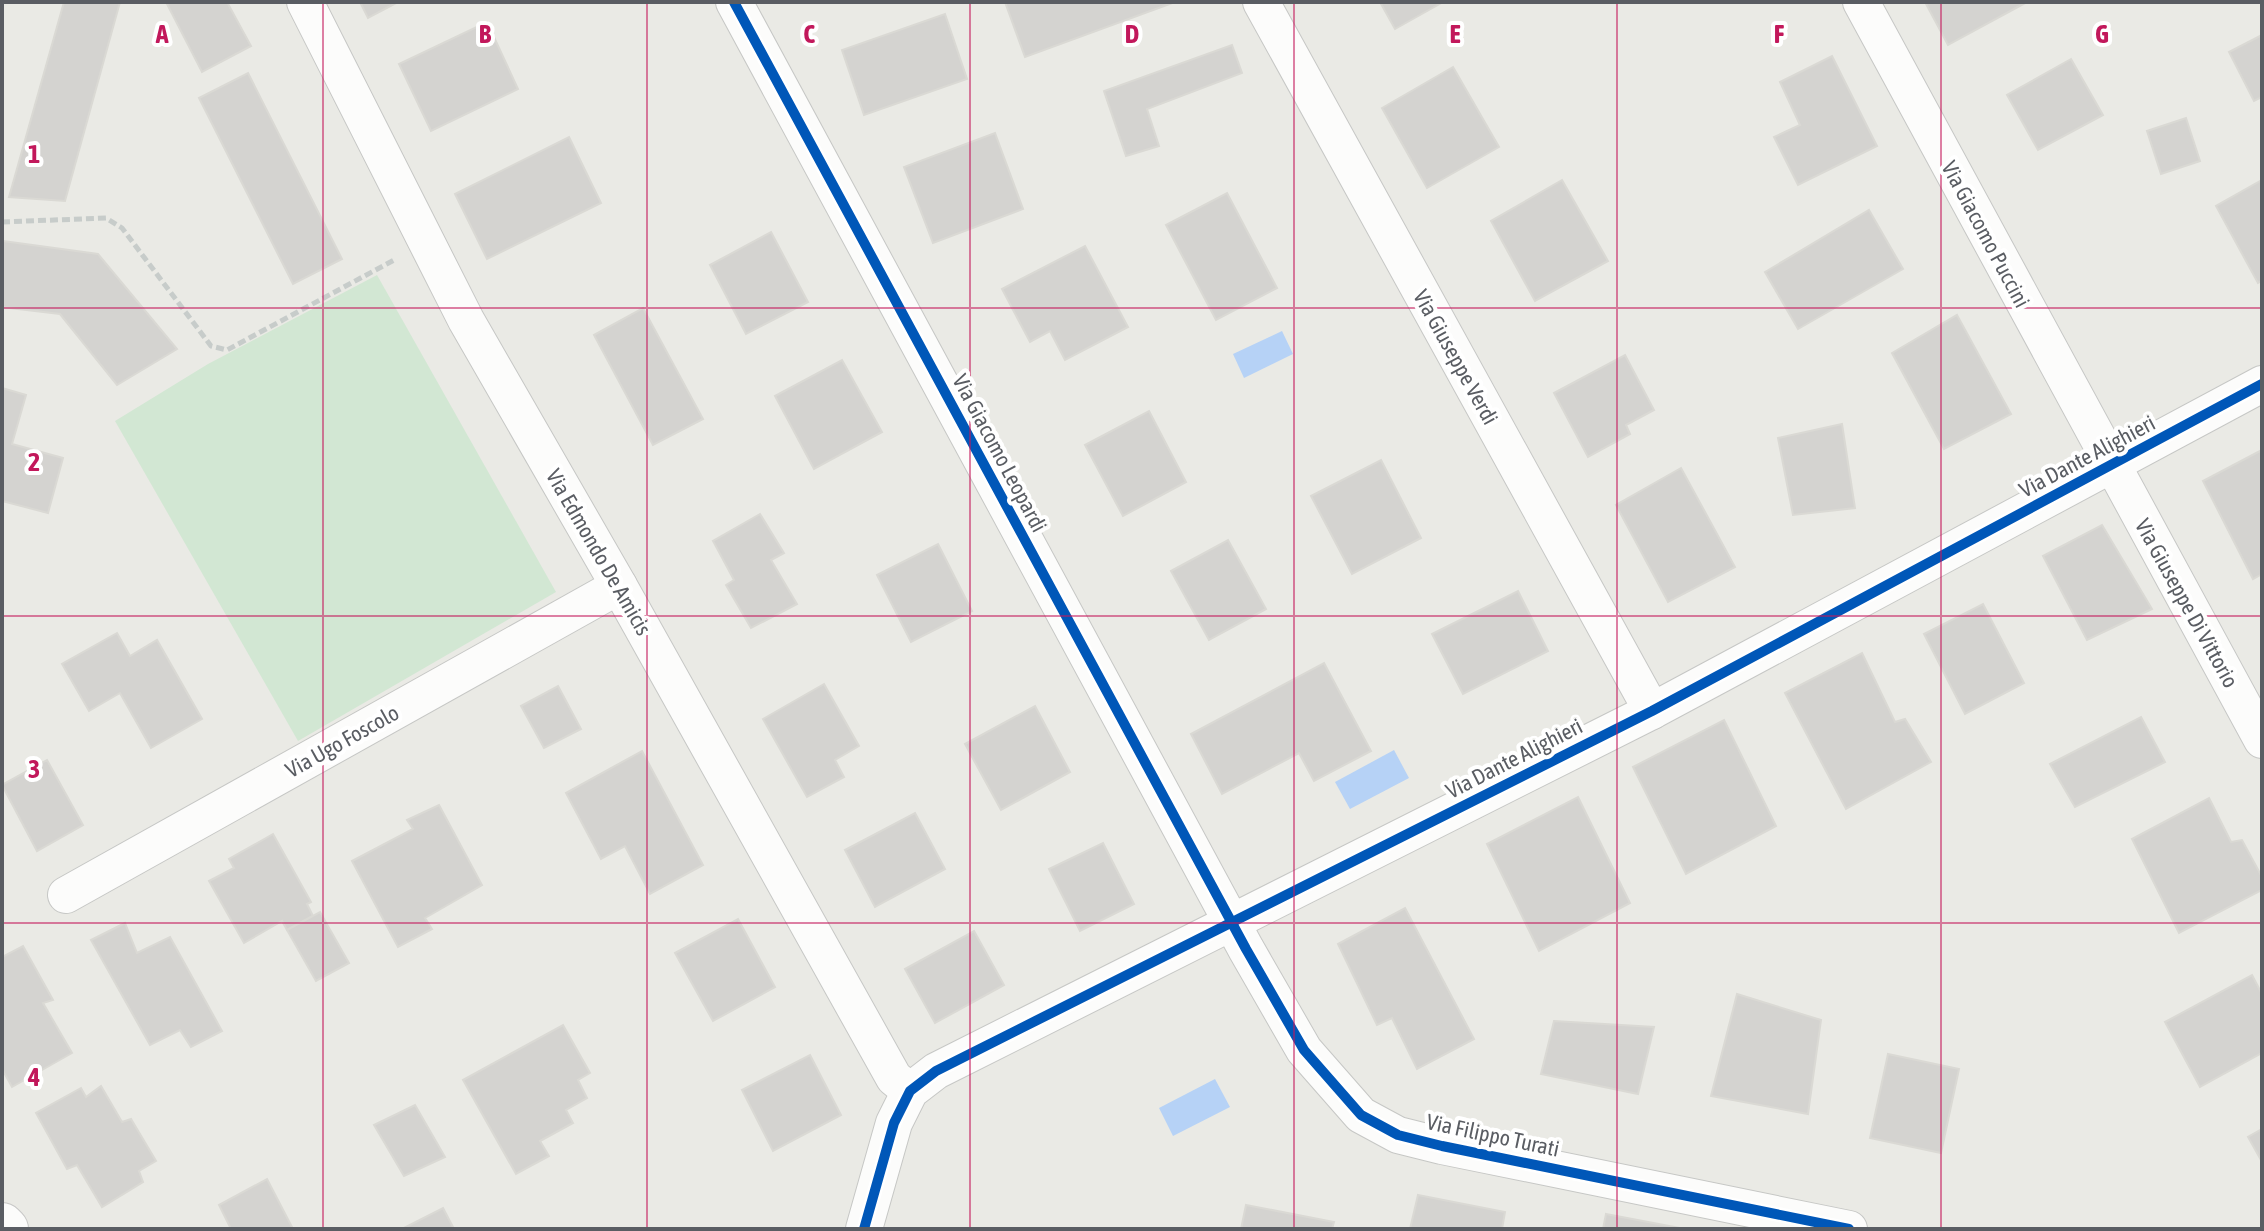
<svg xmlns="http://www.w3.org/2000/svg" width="2264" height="1231" viewBox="0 0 2264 1231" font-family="'Asap Condensed',sans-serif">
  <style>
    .green { fill: #d2e7d3 }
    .water { fill: #b6d2f6 }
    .building { fill: #d4d3d0; stroke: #dad9d4; stroke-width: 2 }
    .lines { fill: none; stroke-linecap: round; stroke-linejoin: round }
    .street-casing { stroke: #c6c7c5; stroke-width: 38 }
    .secondary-casing { stroke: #c7c7c6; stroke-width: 46 }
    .path { stroke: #c7ccca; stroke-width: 5; stroke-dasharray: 8 4; stroke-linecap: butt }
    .street { stroke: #fcfcfb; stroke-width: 36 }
    .secondary { stroke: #fcfcfb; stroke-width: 44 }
    .cycleway-casing { stroke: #fff; stroke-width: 15 }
    .cycleway { stroke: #0057b8; stroke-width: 10 }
    .grid { fill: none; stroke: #c2185b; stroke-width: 2; stroke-opacity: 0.55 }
    .labels { text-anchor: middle; stroke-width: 8; stroke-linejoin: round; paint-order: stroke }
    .street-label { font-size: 22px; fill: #5a5d63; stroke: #fff }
    .grid-label { font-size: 26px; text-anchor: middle; font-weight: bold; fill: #c2185b; stroke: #fff; stroke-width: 8; stroke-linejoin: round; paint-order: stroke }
  </style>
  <rect width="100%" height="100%" fill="#eaeae5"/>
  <polygon class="green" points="377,275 556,592 298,741 115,421 208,364"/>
  <g class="water">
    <polygon points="1282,331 1293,354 1244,378 1233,354"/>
    <polygon points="1394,750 1409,778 1350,809 1335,782"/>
    <polygon points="1215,1079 1230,1107 1173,1136 1159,1108"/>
  </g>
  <g class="building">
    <polygon points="64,2 120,2 65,201 9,197"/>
    <polygon points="166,2 227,2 251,46 202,72"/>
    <polygon points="360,2 398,2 368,18"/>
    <polygon points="1005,2 1175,2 1025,57"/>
    <polygon points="1380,2 1443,2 1395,29"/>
    <polygon points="1925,2 2027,2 1948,45"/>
    <polygon points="945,14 967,79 864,115 842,50"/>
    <polygon points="487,22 518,89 431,131 399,64"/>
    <polygon points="2262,35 2262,97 2254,101 2229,52"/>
    <polygon points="1232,45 1242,73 1147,109 1159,146 1126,156 1104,91"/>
    <polygon points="1832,56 1877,146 1798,185 1774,137 1800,125 1780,82"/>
    <polygon points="2071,59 2103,115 2038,150 2007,95"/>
    <polygon points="1453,67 1499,147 1427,188 1382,108"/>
    <polygon points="248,73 342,259 293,284 199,98"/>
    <polygon points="2186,118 2200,161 2161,174 2147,131"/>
    <polygon points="995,133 1023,209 933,243 904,167"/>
    <polygon points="569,137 601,203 487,259 455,194"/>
    <polygon points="1562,180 1608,261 1535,301 1491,221"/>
    <polygon points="2262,180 2262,281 2258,283 2216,206"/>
    <polygon points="1227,193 1277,288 1216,320 1166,225"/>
    <polygon points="1869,210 1903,269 1798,329 1765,272"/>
    <polygon points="771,232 808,302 746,334 710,265"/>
    <polygon points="3,241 98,254 177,349 117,385 60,314 2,307"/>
    <polygon points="1085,246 1128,327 1065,360 1050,331 1030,342 1002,289"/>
    <polygon points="643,308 703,419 653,445 594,335"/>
    <polygon points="1957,315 2011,414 1944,449 1892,353"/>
    <polygon points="1625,355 1654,410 1626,425 1630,434 1588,457 1554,393"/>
    <polygon points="842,360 882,432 814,469 775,396"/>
    <polygon points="2,388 26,395 12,444 63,458 48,513 2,501"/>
    <polygon points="1149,411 1186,482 1123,516 1085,445"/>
    <polygon points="1842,424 1855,508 1793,515 1778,438"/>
    <polygon points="2260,451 2262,456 2262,574 2253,579 2203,481"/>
    <polygon points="1381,460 1421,538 1352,574 1311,496"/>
    <polygon points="1681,468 1735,567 1668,602 1616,505"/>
    <polygon points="760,514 784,553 771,560 797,604 751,628 726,585 734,580 713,541"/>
    <polygon points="2102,525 2152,609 2087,640 2043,556"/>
    <polygon points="1228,540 1266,609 1209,640 1171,571"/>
    <polygon points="938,544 972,611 911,642 877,575"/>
    <polygon points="1518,591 1548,651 1463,694 1432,634"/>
    <polygon points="1983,604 2024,683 1965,714 1924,634"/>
    <polygon points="117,633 130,656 157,640 202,719 151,748 120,693 89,711 62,664"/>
    <polygon points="1862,653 1895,722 1905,719 1931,762 1846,809 1785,693"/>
    <polygon points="1324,663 1371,751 1314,781 1299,753 1222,794 1191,734"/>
    <polygon points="824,684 859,746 835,760 844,777 807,797 763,719"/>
    <polygon points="558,686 581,729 544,748 521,706"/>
    <polygon points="1035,706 1070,772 1001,810 965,744"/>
    <polygon points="2141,717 2165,762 2075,807 2050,764"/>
    <polygon points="1724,720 1776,826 1686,874 1633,767"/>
    <polygon points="642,751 703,865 650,894 625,846 601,859 566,793"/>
    <polygon points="47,760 83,825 37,851 2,785"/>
    <polygon points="1578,797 1630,903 1539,951 1487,844"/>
    <polygon points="2209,798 2231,842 2242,840 2262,877 2262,890 2179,933 2132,839"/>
    <polygon points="439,805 482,885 425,918 432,929 398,947 352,861 413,829 407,820"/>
    <polygon points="915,813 945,869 875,907 845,850"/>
    <polygon points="273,834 311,902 307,904 313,916 287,930 282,921 244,943 209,881 234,868 229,859"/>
    <polygon points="1103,843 1134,904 1080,931 1049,869"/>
    <polygon points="1405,908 1474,1039 1417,1069 1392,1018 1377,1025 1338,944"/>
    <polygon points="320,912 349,963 316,981 287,930"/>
    <polygon points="738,919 775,987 713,1021 675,953"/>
    <polygon points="125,923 137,953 170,937 222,1031 191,1047 180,1030 150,1045 91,940"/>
    <polygon points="974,931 1004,985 935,1023 905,969"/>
    <polygon points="23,946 53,1000 43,1003 72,1053 12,1087 2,1069 2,957"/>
    <polygon points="2252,975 2262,994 2262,1053 2200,1087 2165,1022"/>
    <polygon points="1737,994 1821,1020 1808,1114 1711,1096"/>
    <polygon points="1554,1021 1654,1027 1638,1094 1541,1074"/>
    <polygon points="563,1025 590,1073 578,1080 587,1098 566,1110 573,1123 540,1141 549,1156 516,1174 463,1080"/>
    <polygon points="1888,1054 1959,1069 1941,1153 1870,1138"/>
    <polygon points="810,1055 841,1115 773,1151 742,1090"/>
    <polygon points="101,1086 122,1122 131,1119 156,1161 139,1171 143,1182 102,1207 77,1165 67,1169 36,1113 81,1088 86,1097"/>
    <polygon points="415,1105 445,1157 404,1176 374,1125"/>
    <polygon points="2262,1129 2262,1162 2248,1137"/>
    <polygon points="267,1179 293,1229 231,1229 219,1205"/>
    <polygon points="1418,1195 1505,1212 1502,1229 1410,1229"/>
    <polygon points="1246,1205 1334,1222 1332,1229 1241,1229"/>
    <polygon points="443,1208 454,1229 402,1229"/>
    <polygon points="1606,1214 1685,1229 1603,1229"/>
  </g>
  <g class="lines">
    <defs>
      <g id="street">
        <polyline points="305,2 466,320 619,586 894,1078 910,1091"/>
        <polyline points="734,2 1246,949 1304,1050 1361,1115 1398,1135 1442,1146 1849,1229"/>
        <polyline points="1261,2 1652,711"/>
        <polyline points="1861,2 2262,740"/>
        <polyline points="66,895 619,586"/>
        <polyline points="864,1229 894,1123 910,1091 936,1071 1652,711 2262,384"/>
      </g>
      <polyline id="secondary" points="2,1225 6,1229"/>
    </defs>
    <use href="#street" class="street-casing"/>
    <use href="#secondary" class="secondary-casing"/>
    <polyline class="path" points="2,222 106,218 122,228 211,346 227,350 396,259"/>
    <use href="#street" class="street"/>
    <use href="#secondary" class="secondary"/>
    <defs>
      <g id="cycleway">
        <polyline points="734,2 1246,949 1304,1050 1361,1115 1398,1135 1442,1146 1849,1229"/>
        <polyline points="864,1229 894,1123 910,1091 936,1071 1652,711 2262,384"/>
      </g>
    </defs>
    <use href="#cycleway" class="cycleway-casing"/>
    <use href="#cycleway" class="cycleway"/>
  </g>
  <path class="grid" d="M 323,2 L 323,1229M 647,2 L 647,1229M 970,2 L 970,1229M 1294,2 L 1294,1229M 1617,2 L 1617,1229M 1941,2 L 1941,1229M 2,308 L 2262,308M 2,616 L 2262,616M 2,923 L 2262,923"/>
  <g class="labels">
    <g class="street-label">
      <text transform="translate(1986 234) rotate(62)" y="8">Via Giacomo Puccini</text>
      <text transform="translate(1456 357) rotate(61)" y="8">Via Giuseppe Verdi</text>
      <text transform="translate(1000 453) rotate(62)" y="8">Via Giacomo Leopardi</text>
      <text transform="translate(2087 456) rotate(-28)" y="8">Via Dante Alighieri</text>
      <text transform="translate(599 552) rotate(60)" y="8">Via Edmondo De Amicis</text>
      <text transform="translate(2187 603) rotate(61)" y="8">Via Giuseppe Di Vittorio</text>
      <text transform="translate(342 741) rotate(-29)" y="8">Via Ugo Foscolo</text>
      <text transform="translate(1514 758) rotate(-27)" y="8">Via Dante Alighieri</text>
      <text transform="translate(1493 1135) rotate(12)" y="8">Via Filippo Turati</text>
    </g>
  </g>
  <g class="grid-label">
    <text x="162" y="43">A</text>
    <text x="485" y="43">B</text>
    <text x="809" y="43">C</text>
    <text x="1132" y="43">D</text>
    <text x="1455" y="43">E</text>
    <text x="1779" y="43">F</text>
    <text x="2102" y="43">G</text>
    <text x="34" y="163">1</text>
    <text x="34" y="471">2</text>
    <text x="34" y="778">3</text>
    <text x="34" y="1086">4</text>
  </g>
  <rect width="2264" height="1231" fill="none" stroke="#5a5d63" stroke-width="8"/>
</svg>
